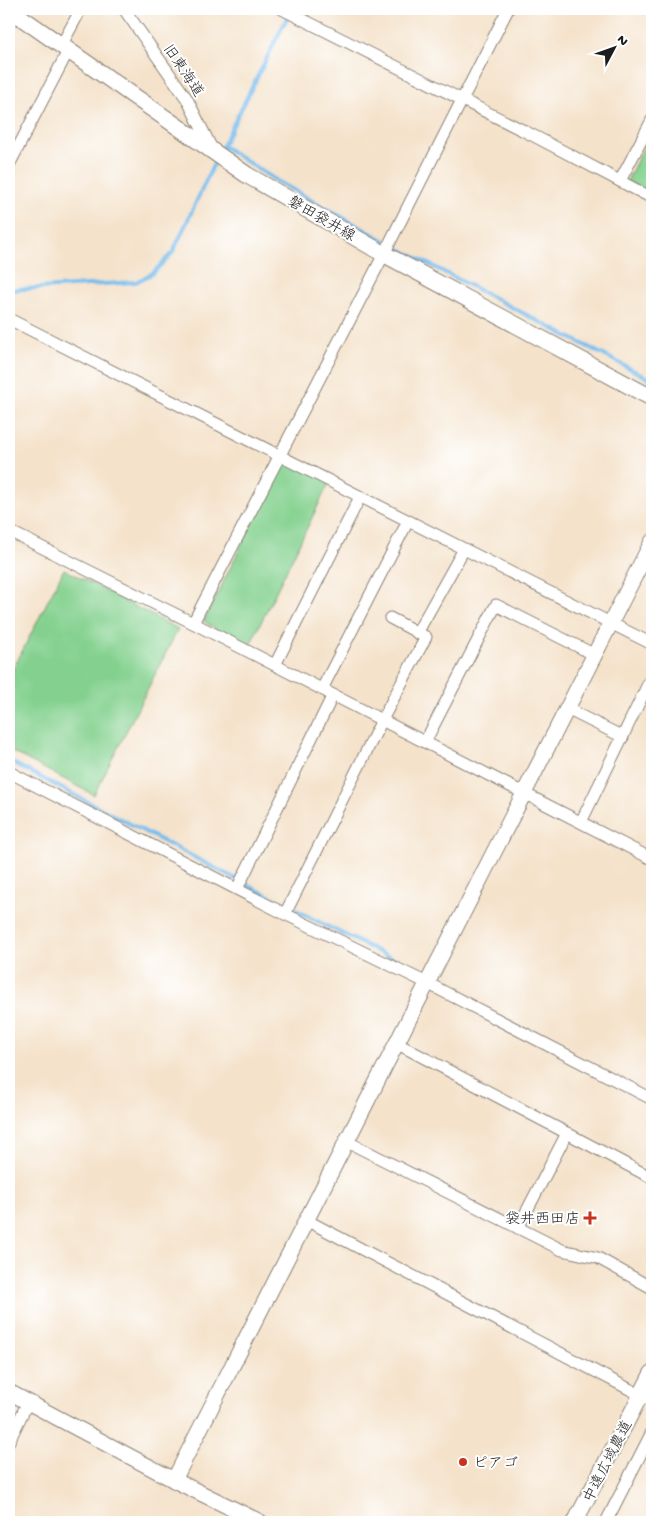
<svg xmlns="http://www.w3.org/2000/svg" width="661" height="1531" viewBox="0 0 661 1531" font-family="'Gochi Hand','Klee One',sans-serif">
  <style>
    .green { fill: #84d18f; stroke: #507656 }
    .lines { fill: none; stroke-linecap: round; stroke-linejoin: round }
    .stream { stroke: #77bdee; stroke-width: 4 }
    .minor-casing { stroke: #887f73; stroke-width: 13 }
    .tertiary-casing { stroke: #887f73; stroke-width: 17 }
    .secondary-casing { stroke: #887f73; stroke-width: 18 }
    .minor { stroke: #fff; stroke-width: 11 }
    .tertiary { stroke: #fff; stroke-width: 15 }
    .secondary { stroke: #fff; stroke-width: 16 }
    .poi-dot { fill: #c8321e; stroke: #fff; stroke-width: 2 }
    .labels { text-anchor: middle; stroke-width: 4; stroke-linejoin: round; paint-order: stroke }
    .street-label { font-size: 15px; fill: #1c1c1c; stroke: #fff }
    .poi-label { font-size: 15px; fill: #1c1c1c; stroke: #fff; text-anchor: end }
  </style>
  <rect width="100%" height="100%" fill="#fff"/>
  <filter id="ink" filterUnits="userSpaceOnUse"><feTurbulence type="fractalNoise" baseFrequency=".02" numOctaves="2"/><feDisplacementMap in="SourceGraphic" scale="10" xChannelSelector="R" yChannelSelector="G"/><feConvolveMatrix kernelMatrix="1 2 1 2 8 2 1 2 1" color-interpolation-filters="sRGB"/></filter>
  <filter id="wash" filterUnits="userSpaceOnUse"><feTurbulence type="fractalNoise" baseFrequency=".0096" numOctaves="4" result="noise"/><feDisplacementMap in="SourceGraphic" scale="20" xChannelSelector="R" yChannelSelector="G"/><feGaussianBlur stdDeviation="1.12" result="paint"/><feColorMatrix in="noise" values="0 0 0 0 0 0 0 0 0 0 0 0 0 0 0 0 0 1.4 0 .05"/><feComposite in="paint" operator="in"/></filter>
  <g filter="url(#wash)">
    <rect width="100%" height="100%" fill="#f4e2ca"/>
    <g class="green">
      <polygon points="652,130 652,194 627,181"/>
      <polygon points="284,459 330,481 247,651 204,621"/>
      <polygon points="64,569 178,629 94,795 9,750 9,677"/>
    </g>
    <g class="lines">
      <g class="stream">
        <polyline points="223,146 277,181 385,241"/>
        <polyline points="220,151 289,14"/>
        <polyline points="392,245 652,380"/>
        <polyline points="9,290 136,282 153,273 173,252 216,159"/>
        <polyline points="9,761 311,918 427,976"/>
      </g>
    </g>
  </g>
  <g filter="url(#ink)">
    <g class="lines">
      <defs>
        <g id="minor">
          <polyline points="124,9 187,99 212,149"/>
          <polyline points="282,9 536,137 652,198"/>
          <polyline points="61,46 81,9"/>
          <polyline points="9,165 68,51"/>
          <polyline points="620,181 652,120"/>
          <polyline points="9,319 652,644"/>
          <polyline points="9,531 193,623 652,859"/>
          <polyline points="193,623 384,254 508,9"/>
          <polyline points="417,633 464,549"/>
          <polyline points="275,665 360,497"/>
          <polyline points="322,689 408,521"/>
          <polyline points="567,709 623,737"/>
          <polyline points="425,742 496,605 595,655"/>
          <polyline points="9,772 285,914 427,983 652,1099"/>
          <polyline points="581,822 652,676"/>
          <polyline points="237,889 333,695"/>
          <polyline points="285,914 382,720 426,637 390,618"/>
          <polyline points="396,1043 652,1178"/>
          <polyline points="346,1141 562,1250 598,1258 652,1288"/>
          <polyline points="306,1220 652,1401"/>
          <polyline points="518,1228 567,1133"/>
          <polyline points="9,1441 28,1402"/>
          <polyline points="606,1522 652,1432"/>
        </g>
        <g id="tertiary">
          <polyline points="9,1392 174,1480 260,1522"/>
          <polyline points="174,1480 652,542"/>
          <polyline points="575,1522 652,1373"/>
        </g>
        <polyline id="secondary" points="9,9 247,175 384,254 652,398"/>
      </defs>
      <use href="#minor" class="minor-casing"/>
      <use href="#tertiary" class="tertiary-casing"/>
      <use href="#secondary" class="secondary-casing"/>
      <use href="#minor" class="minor"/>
      <use href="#tertiary" class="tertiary"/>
      <use href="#secondary" class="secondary"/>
    </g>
  </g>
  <g class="poi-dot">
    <path d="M587.5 1210.5h5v5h5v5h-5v5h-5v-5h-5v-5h5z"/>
    <circle cx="463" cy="1462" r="5"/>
  </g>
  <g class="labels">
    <g class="street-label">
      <text transform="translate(184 70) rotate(56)" y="5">旧東海道</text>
      <text transform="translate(322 218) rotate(30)" y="5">磐田袋井線</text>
      <text transform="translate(607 1461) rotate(-63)" y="5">中遠広域農道</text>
    </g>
    <g class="poi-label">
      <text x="580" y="1223">袋井西田店</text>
      <text x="473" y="1467" text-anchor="start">ピアゴ</text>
    </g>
  </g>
  <rect width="661" height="1531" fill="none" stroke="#fff" stroke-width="30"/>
  <g transform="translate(614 48) rotate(49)" stroke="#ffffff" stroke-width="4" paint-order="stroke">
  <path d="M0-4L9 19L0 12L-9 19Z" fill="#1c1c1c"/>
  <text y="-8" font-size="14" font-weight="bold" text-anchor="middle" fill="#1c1c1c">N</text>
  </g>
</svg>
